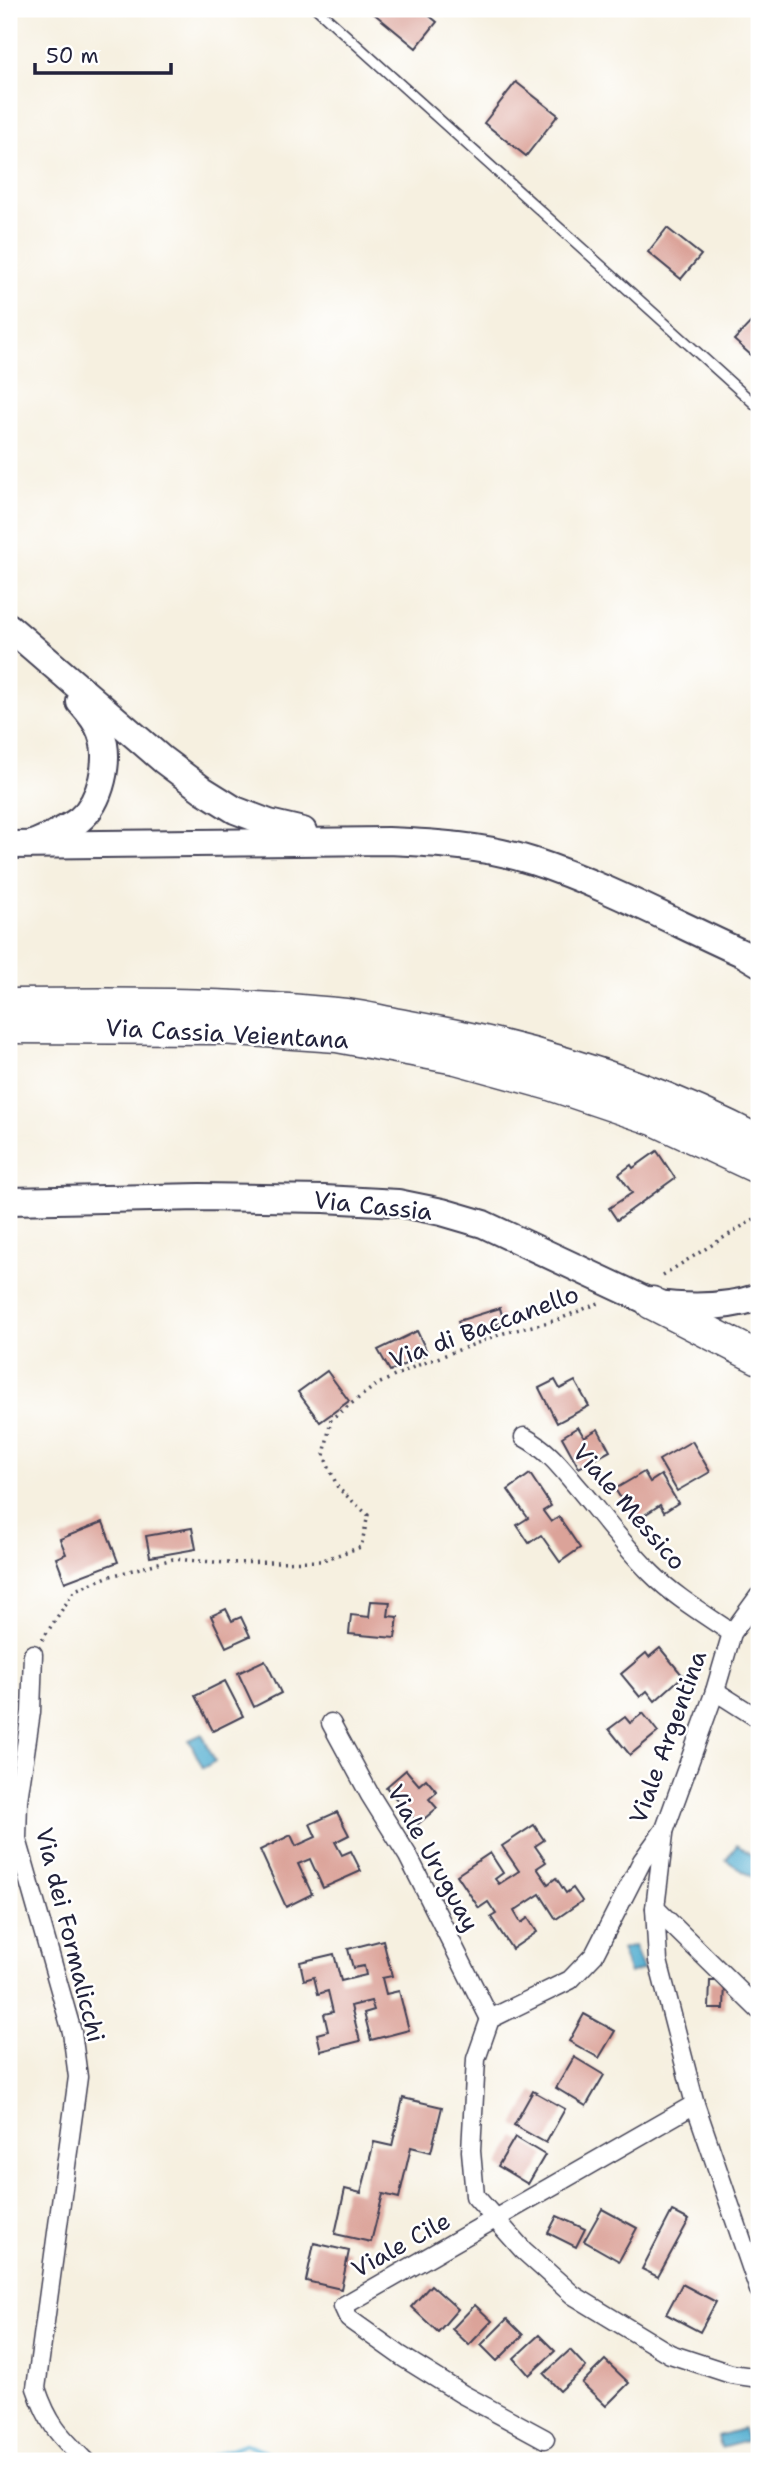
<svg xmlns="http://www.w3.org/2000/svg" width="768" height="2470" viewBox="0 0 768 2470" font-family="'Shantell Sans',sans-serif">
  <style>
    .water { fill: #53aed0; stroke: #3a6886; stroke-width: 2 }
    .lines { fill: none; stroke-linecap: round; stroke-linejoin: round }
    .stream { stroke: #53aed0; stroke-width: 5 }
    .building { fill: #dba399 }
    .lane-casing { stroke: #424154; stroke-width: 12 }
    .street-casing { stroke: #424154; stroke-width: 21 }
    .primary-casing { stroke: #424154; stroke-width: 30 }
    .highway-casing { stroke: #424154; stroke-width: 35 }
    .path { stroke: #424154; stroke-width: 3.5; stroke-dasharray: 2 5; stroke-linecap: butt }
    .lane { stroke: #fff; stroke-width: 9 }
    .street { stroke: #fff; stroke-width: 18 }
    .primary { stroke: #fff; stroke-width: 26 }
    .highway { stroke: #fff; stroke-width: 32 }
    .labels { text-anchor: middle; stroke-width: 5; stroke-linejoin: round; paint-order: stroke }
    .street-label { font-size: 24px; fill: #22223b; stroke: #fff }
  </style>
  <rect width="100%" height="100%" fill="#fff"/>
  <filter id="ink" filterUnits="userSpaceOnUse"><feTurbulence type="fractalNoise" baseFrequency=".0143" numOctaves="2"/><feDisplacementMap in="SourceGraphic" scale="14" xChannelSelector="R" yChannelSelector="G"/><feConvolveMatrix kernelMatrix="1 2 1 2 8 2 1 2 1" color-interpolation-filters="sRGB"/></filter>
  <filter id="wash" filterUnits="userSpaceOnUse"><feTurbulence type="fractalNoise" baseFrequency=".00686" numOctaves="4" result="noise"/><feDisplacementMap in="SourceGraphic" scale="28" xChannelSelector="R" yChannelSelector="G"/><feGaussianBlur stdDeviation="1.57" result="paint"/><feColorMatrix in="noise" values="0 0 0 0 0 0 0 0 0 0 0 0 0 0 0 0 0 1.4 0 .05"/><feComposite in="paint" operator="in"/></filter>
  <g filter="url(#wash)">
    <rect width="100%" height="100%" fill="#f6f0e0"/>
    <g class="water">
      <polygon points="202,1734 215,1761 203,1768 189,1740"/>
      <polygon points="737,1845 759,1860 759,1872 755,1879 726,1860"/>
      <polygon points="634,1946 643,1969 630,1974 621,1950"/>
      <polygon points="743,2429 747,2441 721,2448 718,2436"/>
    </g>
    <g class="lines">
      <g class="stream">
        <polyline points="9,692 11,689"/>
        <polyline points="198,2461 245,2444 285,2461"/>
      </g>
    </g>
    <g id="blocks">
      <g class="building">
        <polygon points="375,9 421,9 437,22 416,48 372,12"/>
        <polygon points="516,82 558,115 526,156 484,123"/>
        <polygon points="667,228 701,255 681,279 648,252"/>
        <polygon points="753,320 759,325 759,348 752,356 734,340"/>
        <polygon points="657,1151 675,1178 617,1220 609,1208 632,1193 619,1174 631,1165 633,1168"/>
        <polygon points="500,1308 504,1322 462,1336 458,1321"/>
        <polygon points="417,1331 428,1354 390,1371 378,1350"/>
        <polygon points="327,1371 349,1401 320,1422 298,1392"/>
        <polygon points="555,1380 560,1389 575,1381 589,1406 557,1423 539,1388"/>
        <polygon points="578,1427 584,1437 598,1429 610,1451 579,1468 562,1437"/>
        <polygon points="692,1441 710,1472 677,1491 659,1460"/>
        <polygon points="644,1472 650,1482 661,1475 678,1503 664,1512 660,1505 635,1521 615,1489"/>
        <polygon points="530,1474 551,1506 543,1511 551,1522 559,1517 580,1548 560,1562 541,1535 529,1543 517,1525 528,1518 508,1490"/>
        <polygon points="103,1522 118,1562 65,1582 56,1558 66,1554 60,1539"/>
        <polygon points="192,1528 196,1549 150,1557 146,1536"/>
        <polygon points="371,1601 390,1602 388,1616 398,1617 395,1638 349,1634 351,1615 369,1617"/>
        <polygon points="226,1609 232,1621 241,1617 250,1636 226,1647 211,1616"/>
        <polygon points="660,1648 683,1676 655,1701 647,1691 640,1697 621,1674 646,1653 649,1657"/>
        <polygon points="265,1660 281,1693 254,1707 238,1673"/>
        <polygon points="225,1681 243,1716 213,1731 195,1696"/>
        <polygon points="643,1713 658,1732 630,1755 609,1729 625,1717 630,1723"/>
        <polygon points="406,1770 419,1785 426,1779 437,1792 429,1799 437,1808 418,1824 386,1787"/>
        <polygon points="337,1812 349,1835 335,1842 342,1855 351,1851 361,1871 323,1888 310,1859 298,1864 312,1894 286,1907 260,1850 291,1835 296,1846 316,1837 310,1824"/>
        <polygon points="534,1825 544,1840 535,1846 546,1862 537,1868 548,1884 556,1878 566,1893 573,1888 582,1901 556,1919 540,1894 514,1911 521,1923 528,1918 537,1932 512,1949 491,1917 496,1914 488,1902 479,1908 457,1875 490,1853 503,1873 495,1879 499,1884 519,1871 502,1846"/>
        <polygon points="383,1940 392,1976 382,1978 386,1994 399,1991 409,2030 371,2040 364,2013 374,2010 371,2001 351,2006 360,2041 321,2051 317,2034 328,2031 324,2014 333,2012 328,1991 318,1994 314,1977 304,1980 300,1962 334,1954 341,1981 366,1975 364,1966 353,1968 348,1949"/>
        <polygon points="710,1981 725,1981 724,2009 709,2009"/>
        <polygon points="584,2014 615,2031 599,2058 569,2041"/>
        <polygon points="574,2057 604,2075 586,2106 556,2088"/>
        <polygon points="533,2091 565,2109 546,2143 514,2125"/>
        <polygon points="403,2098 442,2107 431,2152 411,2147 399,2198 383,2194 371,2242 335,2234 345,2189 361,2193 374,2142 392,2146"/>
        <polygon points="515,2137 545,2155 528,2184 498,2166"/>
        <polygon points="602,2209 637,2228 619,2261 584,2241"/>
        <polygon points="672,2211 689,2220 658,2277 642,2269"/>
        <polygon points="557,2216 585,2229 576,2247 548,2233"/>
        <polygon points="314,2243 349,2251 341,2289 306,2281"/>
        <polygon points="682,2284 716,2302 700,2332 666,2314"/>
        <polygon points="431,2285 458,2309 438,2332 411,2307"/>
        <polygon points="475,2305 492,2321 469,2345 452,2329"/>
        <polygon points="507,2319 523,2335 497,2361 481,2345"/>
        <polygon points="539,2335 555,2351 529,2375 514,2358"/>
        <polygon points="570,2350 586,2367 560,2391 544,2374"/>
        <polygon points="605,2360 629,2383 606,2406 582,2383"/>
      </g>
    </g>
  </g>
  <g filter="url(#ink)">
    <use href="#blocks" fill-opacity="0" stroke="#424154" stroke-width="2"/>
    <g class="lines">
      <defs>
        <polyline id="lane" points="317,9 759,408"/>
        <g id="street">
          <path d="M 524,1437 C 551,1452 561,1468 581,1491 C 604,1519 626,1548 651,1573 C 675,1597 704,1614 732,1633"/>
          <polyline points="759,1596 732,1633 715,1691 665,1829 642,1861 594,1955 570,1980 490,2019 476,2059 471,2151 475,2196 523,2250 573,2295 670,2354 731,2374 759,2378"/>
          <path d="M 33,1654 L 31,1712 L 18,1800 L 17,1839 L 72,2032 L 78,2077 L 36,2388 C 48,2424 59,2435 85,2461"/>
          <polyline points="715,1691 759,1719"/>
          <polyline points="331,1723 370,1795 408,1856 490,2019"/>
          <polyline points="664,1834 655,1908 658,1961 695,2104 759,2290"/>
          <polyline points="655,1908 759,2010"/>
          <polyline points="545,2439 462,2394 401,2356 349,2319 343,2306 695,2104"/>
        </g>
        <g id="primary">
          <polyline points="9,627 163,760 203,790 235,810 269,823 303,831"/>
          <path d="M 35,843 C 49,837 66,830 79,820 C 101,802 111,760 101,733 C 97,721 88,711 80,702"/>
          <path d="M 9,845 L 388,841 C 436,843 486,846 532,861 C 603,884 675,923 744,954 L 759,963"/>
          <path d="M 9,1201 L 200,1197 L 324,1199 L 398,1203 L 442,1212 L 483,1224 L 652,1303 C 686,1308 726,1308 759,1297"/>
        </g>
        <g id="highway">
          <path d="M 9,1005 C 118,1004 228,1003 336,1014 C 359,1016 382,1022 404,1026 C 526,1047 649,1084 759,1142"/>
          <polyline points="9,1027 221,1028 337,1036 456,1058 550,1084 654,1119 759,1168"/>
          <polyline points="652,1303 759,1358"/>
        </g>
      </defs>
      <use href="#lane" class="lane-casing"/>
      <use href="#street" class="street-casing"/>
      <use href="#primary" class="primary-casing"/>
      <use href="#highway" class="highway-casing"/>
      <g class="path">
        <polyline points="663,1275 759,1216"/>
        <polyline points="42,1640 75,1590 107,1577 173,1559 227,1563 320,1561 361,1547 368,1515 338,1488 324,1456 331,1419 376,1385 416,1366 504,1333 557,1320 599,1303"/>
      </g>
      <use href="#lane" class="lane"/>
      <use href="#street" class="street"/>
      <use href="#primary" class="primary"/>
      <use href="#highway" class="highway"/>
    </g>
  </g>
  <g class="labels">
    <g class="street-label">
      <text transform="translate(227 1034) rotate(3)" y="8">Via Cassia Veientana</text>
      <text transform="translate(373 1206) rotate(6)" y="8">Via Cassia</text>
      <text transform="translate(484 1327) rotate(-20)" y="8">Via di Baccanello</text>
      <text transform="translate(629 1507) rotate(49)" y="8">Viale Messico</text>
      <text transform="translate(668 1737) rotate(-70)" y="8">Viale Argentina</text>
      <text transform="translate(433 1858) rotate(61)" y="8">Viale Uruguay</text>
      <text transform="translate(70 1935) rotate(76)" y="8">Via dei Formalicchi</text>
      <text transform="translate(401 2245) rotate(-29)" y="8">Viale Cile</text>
    </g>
  </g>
  <rect width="768" height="2470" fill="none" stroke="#fff" stroke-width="35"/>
  <path d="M35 63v10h136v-10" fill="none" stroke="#22223b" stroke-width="3.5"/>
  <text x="46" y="63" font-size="21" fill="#22223b" stroke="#ffffff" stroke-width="5" paint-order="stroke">50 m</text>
</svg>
